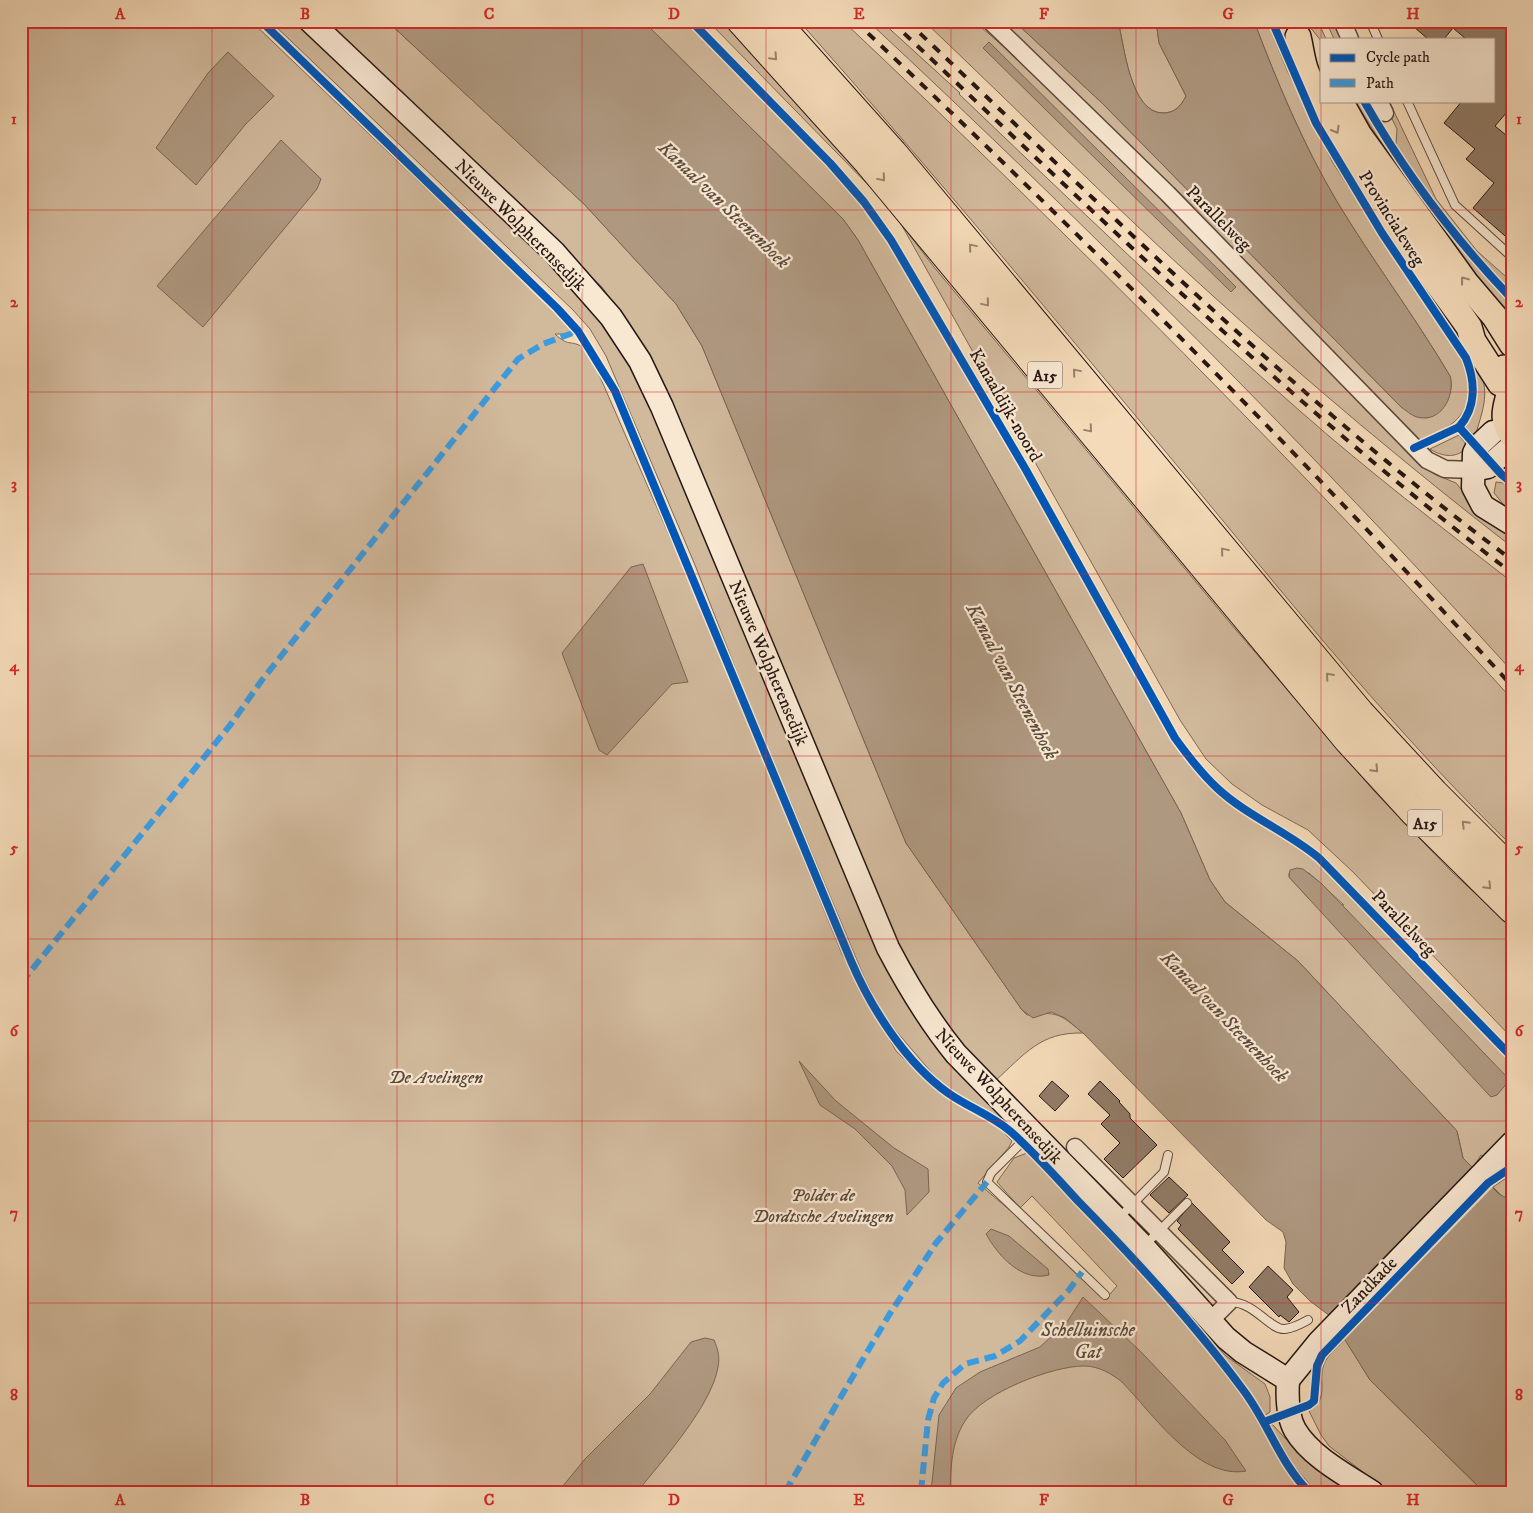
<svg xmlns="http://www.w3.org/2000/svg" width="1533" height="1513" viewBox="0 0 1533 1513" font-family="'IM FELL DW Pica',serif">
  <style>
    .green { fill: #d1b99c; stroke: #7c6857; fill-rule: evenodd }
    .water { fill: #ae9880; stroke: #786454 }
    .pier { fill: #f4dab8 }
    .building { fill: #917c68; stroke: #261712 }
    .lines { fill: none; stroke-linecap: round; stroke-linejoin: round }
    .lane-casing { stroke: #5a483c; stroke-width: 10 }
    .street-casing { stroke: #5a483c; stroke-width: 19 }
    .secondary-casing { stroke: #261712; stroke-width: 25 }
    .primary-casing { stroke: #261712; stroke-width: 28 }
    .highway-casing { stroke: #261712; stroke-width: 30 }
    .lane { stroke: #f8e7d1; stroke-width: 8 }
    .street { stroke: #f8e7d1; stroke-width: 16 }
    .secondary { stroke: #f8e7d1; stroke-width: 22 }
    .primary { stroke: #f4dab8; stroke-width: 25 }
    .highway { stroke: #f4dab8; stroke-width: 28 }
    .rail { stroke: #261712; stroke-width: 4; stroke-dasharray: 9 9; stroke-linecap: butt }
    .quiet { stroke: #3c9ade; stroke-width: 6; stroke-dasharray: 12 6; stroke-linecap: butt }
    .cycleway-casing { stroke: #f8e7d1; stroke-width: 11 }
    .cycleway { stroke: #0057b8; stroke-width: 8 }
    .oneway { stroke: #97826d }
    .grid { fill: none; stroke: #d62828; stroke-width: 1; stroke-opacity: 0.55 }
    .labels { text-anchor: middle; stroke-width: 4.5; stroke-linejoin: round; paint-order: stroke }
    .shield { fill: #f8e7d1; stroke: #65554b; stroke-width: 1 }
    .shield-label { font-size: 16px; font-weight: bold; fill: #261712 }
    .street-label { font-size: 18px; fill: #261712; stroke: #f8e7d1 }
    .park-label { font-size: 18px; font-style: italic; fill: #59483b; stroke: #f8e7d1 }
    .water-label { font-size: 19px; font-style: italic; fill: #5c4b3e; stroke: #f8e7d1 }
    .neatline { fill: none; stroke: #d62828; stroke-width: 2 }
    .grid-label { font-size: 16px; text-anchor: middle; font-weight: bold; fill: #d62828 }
  </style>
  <rect width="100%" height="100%" fill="#f4dab8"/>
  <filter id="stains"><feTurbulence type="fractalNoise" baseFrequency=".004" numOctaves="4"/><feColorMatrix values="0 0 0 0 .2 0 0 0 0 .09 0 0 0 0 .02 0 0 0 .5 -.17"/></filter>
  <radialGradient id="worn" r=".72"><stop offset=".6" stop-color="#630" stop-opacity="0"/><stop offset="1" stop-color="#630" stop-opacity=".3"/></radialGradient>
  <g class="green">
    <path d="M 21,21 L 251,21 L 571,327 L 574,334 L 555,334 C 569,347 569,340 581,346 C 589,351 593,362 597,370 L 711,631 L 842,954 L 896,1051 L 936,1090 L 996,1125 L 1012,1141 L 1009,1147 L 978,1183 L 1041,1237 L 1105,1300 L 1117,1286 L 1032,1196 L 1020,1208 L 997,1182 L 1014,1158 L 1027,1153 L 1180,1314 L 1246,1402 L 1285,1469 L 1303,1492 L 21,1492 Z"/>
    <polygon points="270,21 299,21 568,279 620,346 658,417 879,951 1013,1128 998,1117 950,1090 937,1079 896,1031 881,1010 864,977 745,693 695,565 606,356 590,329 573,310"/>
    <path d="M 326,21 L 387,21 L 584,204 L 676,304 L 702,346 L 906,843 L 1022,1010 L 1027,1015 C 1057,1011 1060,1014 1083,1033 C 1040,1032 1025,1054 995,1081 L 943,1024 L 911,974 L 642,344 L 602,287 Z"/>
    <path d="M 643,21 L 687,21 L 847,185 C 905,258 949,342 995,423 C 1052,526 1110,628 1168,731 L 1186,758 L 1213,789 L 1246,814 L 1296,844 L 1331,873 L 1512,1063 L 1512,1125 L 1485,1157 L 1481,1155 L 1473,1168 L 1463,1158 L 1457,1131 L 1298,961 L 1225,902 L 1210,880 L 1181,813 L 858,240 L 843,219 ZM 1289,873 L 1309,873 L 1344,905 L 1311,901 L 1289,877 Z"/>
    <polygon points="708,21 731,21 878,195"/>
    <path d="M 799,21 L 843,21 C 1074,239 1298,464 1512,699 L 1512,846 C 1399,736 1300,614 1200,493 C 1068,335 936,175 799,21 Z"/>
    <path d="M 868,21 L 881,21 L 960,93 L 959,94 C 1071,201 1183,309 1300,411 C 1368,471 1440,526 1512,582 L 1512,671 C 1307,445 1091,229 868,21 Z"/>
    <path d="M 924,21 L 974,21 L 1018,59 L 1236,271 L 1426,467 L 1434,474 L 1456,483 L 1466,495 L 1512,533 L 1512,547 C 1409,467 1310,384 1213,296 C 1114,207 1019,111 924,21 Z"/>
    <path d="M 996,21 L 1014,21 L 1102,103 L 1401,407 L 1426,418 C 1443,412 1455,394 1450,376 C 1414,315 1372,260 1336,200 C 1303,144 1277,82 1254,21 L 1267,21 L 1287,70 L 1333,163 L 1460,357 C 1475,388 1472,417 1438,432 C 1432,436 1424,440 1417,441 Z"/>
    <path d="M 1118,21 L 1156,21 L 1159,43 L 1186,96 C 1181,106 1175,113 1163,113 C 1130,113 1124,44 1118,21 Z"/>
    <polygon points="1305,21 1318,21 1326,39 1322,39 1322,42"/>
    <polygon points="1326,21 1336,21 1344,39 1334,39"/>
    <path d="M 1355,101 L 1360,101 L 1413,185 L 1444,228 L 1512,305 L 1512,317 C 1453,250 1401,177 1355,101 Z"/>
    <polygon points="1389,101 1436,199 1477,251 1512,282 1512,294 1462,239 1417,178 1396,145 1397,129 1384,103"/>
    <polygon points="901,224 934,267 1230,623 1374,791 1453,873 1512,927 1512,1038 1353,872 1308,830 1262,805 1232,784 1206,759 1180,720"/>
    <path d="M 1389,230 L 1478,362 C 1490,395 1484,405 1475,437 L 1466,427 L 1475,407 L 1477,389 L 1469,357 L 1386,232 Z"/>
    <path d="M 1459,435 L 1468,447 C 1456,459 1443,457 1430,449 Z"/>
    <polygon points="1496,482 1512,484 1512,515 1494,493"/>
    <polygon points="1512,1174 1512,1201 1504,1198 1493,1187"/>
    <polygon points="1210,1339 1226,1356 1265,1384 1270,1397 1270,1412 1264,1416 1245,1385 1217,1351"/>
    <path d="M 1345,1339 L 1370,1380 L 1484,1492 L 1389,1492 L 1329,1446 L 1321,1435 L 1309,1411 C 1332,1397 1315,1379 1326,1360 C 1330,1353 1339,1346 1345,1339 Z"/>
    <polygon points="1272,1424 1297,1451 1356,1492 1316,1492 1293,1465 1271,1426"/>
  </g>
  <g class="water">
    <polygon points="387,21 643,21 843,219 858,240 1181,813 1210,880 1225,902 1298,961 1457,1131 1463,1158 1499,1194 1512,1201 1512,1492 1484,1492 1370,1380 1330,1316 1310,1301 1293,1284 1284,1268 1286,1242 1283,1232 1266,1220 1083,1033 1065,1018 1051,1012 1033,1018 1022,1010 906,843 702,346 676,304 584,204"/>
    <path d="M 1014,21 L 1118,21 C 1124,44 1130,113 1163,113 C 1175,113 1181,106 1186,96 L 1159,43 L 1156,21 L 1254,21 C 1277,82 1303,144 1336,200 C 1372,260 1414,315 1450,376 C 1455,393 1444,419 1423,418 C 1414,418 1408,412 1401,407 L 1102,103 Z"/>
    <polygon points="989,42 1236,287 1231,292 983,48"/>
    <polygon points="228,52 274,96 245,125 196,185 156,148 208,73"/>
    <polygon points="281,140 321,179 317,189 203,327 157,286"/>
    <polygon points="643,564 688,682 672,684 607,755 599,750 562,653 631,567"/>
    <polygon points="1297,868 1303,869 1321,883 1506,1076 1508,1082 1497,1095 1491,1097 1488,1094 1289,877 1290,870"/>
    <polygon points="799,1061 836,1101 894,1148 928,1169 929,1192 907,1215 905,1190 892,1166 855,1129 820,1105"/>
    <path d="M 991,1229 L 1009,1236 L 1048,1269 L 1049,1275 C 1022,1282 999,1257 986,1234 Z"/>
    <path d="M 1083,1297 L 1142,1353 L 1225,1440 L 1246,1471 C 1198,1480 1152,1413 1122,1382 C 1112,1374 1099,1366 1084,1366 C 1052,1366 982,1393 965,1421 C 951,1443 951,1467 950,1492 L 931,1492 L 939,1415 L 956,1388 L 980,1372 L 1040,1347 L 1067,1322 Z"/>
    <path d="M 705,1338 L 714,1340 C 718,1349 720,1357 718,1367 C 712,1405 662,1461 637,1492 L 558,1492 L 585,1459 L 650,1394 L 691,1342 Z"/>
  </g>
  <polygon class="pier" points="1473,1168 1493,1187 1343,1341 1328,1318"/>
  <g class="building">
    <polygon points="1407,21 1512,21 1512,106 1495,126 1512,140 1512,242 1473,208 1494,183 1466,159 1475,149 1444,123 1462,101 1494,101 1494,39 1466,39 1453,28 1444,39 1428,39"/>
    <polygon points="1052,1081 1069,1096 1055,1111 1039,1096"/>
    <polygon points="1100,1081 1120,1101 1119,1102 1130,1114 1130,1118 1157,1145 1123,1178 1104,1159 1120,1143 1101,1124 1110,1115 1088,1094"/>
    <polygon points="1169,1177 1188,1195 1169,1213 1150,1195"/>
    <polygon points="1192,1203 1230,1242 1222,1250 1244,1272 1232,1284 1178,1229 1181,1225 1177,1221"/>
    <polygon points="1268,1266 1293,1290 1287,1297 1299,1312 1289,1322 1280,1315 1279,1317 1249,1287"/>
  </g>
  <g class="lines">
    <defs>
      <g id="lane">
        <polyline points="1370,21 1378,39"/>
        <polyline points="1407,101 1455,205 1512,257"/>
        <polyline points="1030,1134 991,1173 987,1182 1105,1295"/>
        <polyline points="1118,1219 1164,1172 1168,1155"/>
        <polyline points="1145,1245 1187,1203"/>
        <path d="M 1229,1302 C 1254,1301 1271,1331 1285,1329 C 1293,1328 1301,1324 1308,1320"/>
      </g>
      <g id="street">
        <polyline points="990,21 1168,194 1427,460 1445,469 1473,470"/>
        <polyline points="1342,21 1350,39"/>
        <polyline points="1379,101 1385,113"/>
        <polyline points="1075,1147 1229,1302 1210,1321"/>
      </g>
      <g id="secondary">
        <path d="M 310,21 L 554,252 L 611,317 L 640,361 L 662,407 L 888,948 C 908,986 929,1021 956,1054 L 1144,1247 L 1226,1338 L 1243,1352 L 1288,1380 C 1287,1396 1287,1416 1295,1430 C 1311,1457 1346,1475 1372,1492"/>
        <polyline points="1493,432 1477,447 1474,453 1473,487 1483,506 1512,524"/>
        <polyline points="1473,470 1488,467 1507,450"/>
        <polyline points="1288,1380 1319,1342 1512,1143"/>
      </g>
      <g id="primary">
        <path d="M 1298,37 C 1301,49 1302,63 1307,74 C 1345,166 1412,246 1469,327 L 1473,341 L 1500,383"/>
        <polyline points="1340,101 1359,135 1466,283 1495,317 1512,344"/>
        <path d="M 1504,368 C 1521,397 1493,407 1512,435"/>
      </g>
      <g id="highway">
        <polyline points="741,21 868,162 1348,740 1414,812 1512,909"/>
        <polyline points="775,21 893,153 1360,713 1434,793 1512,871"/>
      </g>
    </defs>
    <use href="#lane" class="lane-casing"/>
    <use href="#street" class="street-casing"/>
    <use href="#secondary" class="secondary-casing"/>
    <use href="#primary" class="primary-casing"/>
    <use href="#highway" class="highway-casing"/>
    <use href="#lane" class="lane"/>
    <use href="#street" class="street"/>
    <use href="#secondary" class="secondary"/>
    <use href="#primary" class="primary"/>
    <use href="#highway" class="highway"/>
    <g class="rail">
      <path d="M 855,21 C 1082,235 1302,455 1512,686"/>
      <path d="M 891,21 C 1093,211 1291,405 1512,573"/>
      <path d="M 907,21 C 1103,207 1295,398 1512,560"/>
    </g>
    <g class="quiet">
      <polyline points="21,983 231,724 262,680 518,359 543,344 578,331"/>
      <polyline points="785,1492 889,1315 936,1243 987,1182"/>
      <polyline points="921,1492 928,1420 934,1398 943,1383 965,1364 995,1356 1020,1341 1069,1290 1082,1272"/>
    </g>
    <defs>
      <g id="cycleway">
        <path d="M 261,21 L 557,308 L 578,331 L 615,391 L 851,961 C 871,1008 906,1063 948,1093 C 968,1107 991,1115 1010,1131 C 1034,1152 1056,1177 1078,1201 C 1137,1261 1194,1323 1244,1391 C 1268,1423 1280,1463 1309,1492"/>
        <path d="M 691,21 L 830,163 L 864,202 L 891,240 L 1026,470 L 1175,738 C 1188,756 1201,773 1217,788 C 1247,816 1288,832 1319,858 L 1512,1057"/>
        <path d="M 1272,21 L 1316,123 L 1382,233 L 1466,358 C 1475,381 1477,407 1459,427 L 1414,448"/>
        <path d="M 1364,101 C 1405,173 1455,239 1512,299"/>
        <polyline points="1459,427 1502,475 1507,479 1512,478"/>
        <polyline points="1264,1422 1309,1405 1314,1401 1317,1366 1322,1355 1488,1183 1512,1167"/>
      </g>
    </defs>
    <use href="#cycleway" class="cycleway-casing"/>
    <use href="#cycleway" class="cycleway"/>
  </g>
  <defs><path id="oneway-chevron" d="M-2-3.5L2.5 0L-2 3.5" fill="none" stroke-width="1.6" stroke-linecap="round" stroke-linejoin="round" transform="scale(1.25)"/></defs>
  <g class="oneway">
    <use href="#oneway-chevron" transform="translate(774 57) rotate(47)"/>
    <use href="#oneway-chevron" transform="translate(1336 130) rotate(60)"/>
    <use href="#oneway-chevron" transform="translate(882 178) rotate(50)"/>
    <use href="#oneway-chevron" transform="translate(972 247) rotate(-130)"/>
    <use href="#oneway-chevron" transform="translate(1464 280) rotate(-127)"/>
    <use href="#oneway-chevron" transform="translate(986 303) rotate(50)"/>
    <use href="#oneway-chevron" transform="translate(1076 372) rotate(-130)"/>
    <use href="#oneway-chevron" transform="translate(1089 429) rotate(50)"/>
    <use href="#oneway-chevron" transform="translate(1224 551) rotate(-130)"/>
    <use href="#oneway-chevron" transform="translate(1329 676) rotate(-131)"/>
    <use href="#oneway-chevron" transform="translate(1375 769) rotate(47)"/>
    <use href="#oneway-chevron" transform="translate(1465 824) rotate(-135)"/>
    <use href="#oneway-chevron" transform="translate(1488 886) rotate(46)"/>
  </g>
  <path class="grid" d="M 212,21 L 212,1492M 397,21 L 397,1492M 582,21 L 582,1492M 766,21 L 766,1492M 951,21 L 951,1492M 1136,21 L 1136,1492M 1321,21 L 1321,1492M 21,210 L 1512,210M 21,392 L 1512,392M 21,574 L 1512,574M 21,756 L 1512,756M 21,939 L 1512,939M 21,1121 L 1512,1121M 21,1303 L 1512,1303"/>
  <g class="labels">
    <g class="shield">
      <rect x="1027.5" y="361.5" width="35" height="27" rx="4"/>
      <rect x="1407.5" y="809.5" width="35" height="27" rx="4"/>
    </g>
    <g class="shield-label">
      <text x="1045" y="381">A15</text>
      <text x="1425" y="829">A15</text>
    </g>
    <g class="street-label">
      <text transform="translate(1219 218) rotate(45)" y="6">Parallelweg</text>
      <text transform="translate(1392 218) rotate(58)" y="6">Provincialeweg</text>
      <text transform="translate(521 225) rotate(45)" y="6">Nieuwe Wolpherensedijk</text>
      <text transform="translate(1006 405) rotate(60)" y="6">Kanaaldijk-noord</text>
      <text transform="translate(769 663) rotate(67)" y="6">Nieuwe Wolpherensedijk</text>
      <text transform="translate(1404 923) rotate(46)" y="6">Parallelweg</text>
      <text transform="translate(999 1096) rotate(47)" y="6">Nieuwe Wolpherensedijk</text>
      <text transform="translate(1369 1285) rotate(-46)" y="6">Zandkade</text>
    </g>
    <g class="park-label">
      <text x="436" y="1083">De Avelingen</text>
      <text x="823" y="1201">Polder de<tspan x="823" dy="21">Dordtsche Avelingen</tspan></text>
    </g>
    <g class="water-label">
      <text transform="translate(725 204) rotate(44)" y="7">Kanaal van Steenenhoek</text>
      <text transform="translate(1013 681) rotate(62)" y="7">Kanaal van Steenenhoek</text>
      <text transform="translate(1225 1016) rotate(46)" y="7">Kanaal van Steenenhoek</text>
      <text x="1088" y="1336">Schelluinsche<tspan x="1088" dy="22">Gat</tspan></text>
    </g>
  </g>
  <rect width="1533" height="1513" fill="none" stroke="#f4dab8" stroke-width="55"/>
  <rect x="1320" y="38" width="175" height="65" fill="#f8e7d1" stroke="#a49485"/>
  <rect x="1330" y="54" width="25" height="8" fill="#0057b8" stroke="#a49485"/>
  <text x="1366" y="62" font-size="15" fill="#261712">Cycle path</text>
  <rect x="1330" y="79" width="25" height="8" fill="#3c9ade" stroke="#a49485"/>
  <text x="1366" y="88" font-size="15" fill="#261712">Path</text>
  <rect x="28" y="28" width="1478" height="1458" class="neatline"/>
  <g class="grid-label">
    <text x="120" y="19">A</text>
    <text x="305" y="19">B</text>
    <text x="489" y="19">C</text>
    <text x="674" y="19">D</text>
    <text x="859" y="19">E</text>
    <text x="1044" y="19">F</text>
    <text x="1228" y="19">G</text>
    <text x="1413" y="19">H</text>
    <text x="14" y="124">1</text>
    <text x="1519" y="124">1</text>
    <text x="14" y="307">2</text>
    <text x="1519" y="307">2</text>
    <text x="14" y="489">3</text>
    <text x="1519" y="489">3</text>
    <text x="14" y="671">4</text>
    <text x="1519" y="671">4</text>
    <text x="14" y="853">5</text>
    <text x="1519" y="853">5</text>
    <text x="14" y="1036">6</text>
    <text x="1519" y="1036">6</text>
    <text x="14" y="1218">7</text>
    <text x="1519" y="1218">7</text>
    <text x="14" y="1400">8</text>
    <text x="1519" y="1400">8</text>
    <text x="120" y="1505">A</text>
    <text x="305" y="1505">B</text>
    <text x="489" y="1505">C</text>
    <text x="674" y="1505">D</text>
    <text x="859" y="1505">E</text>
    <text x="1044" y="1505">F</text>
    <text x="1228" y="1505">G</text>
    <text x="1413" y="1505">H</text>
  </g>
  <rect width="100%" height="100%" filter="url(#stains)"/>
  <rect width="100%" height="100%" fill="url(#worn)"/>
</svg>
